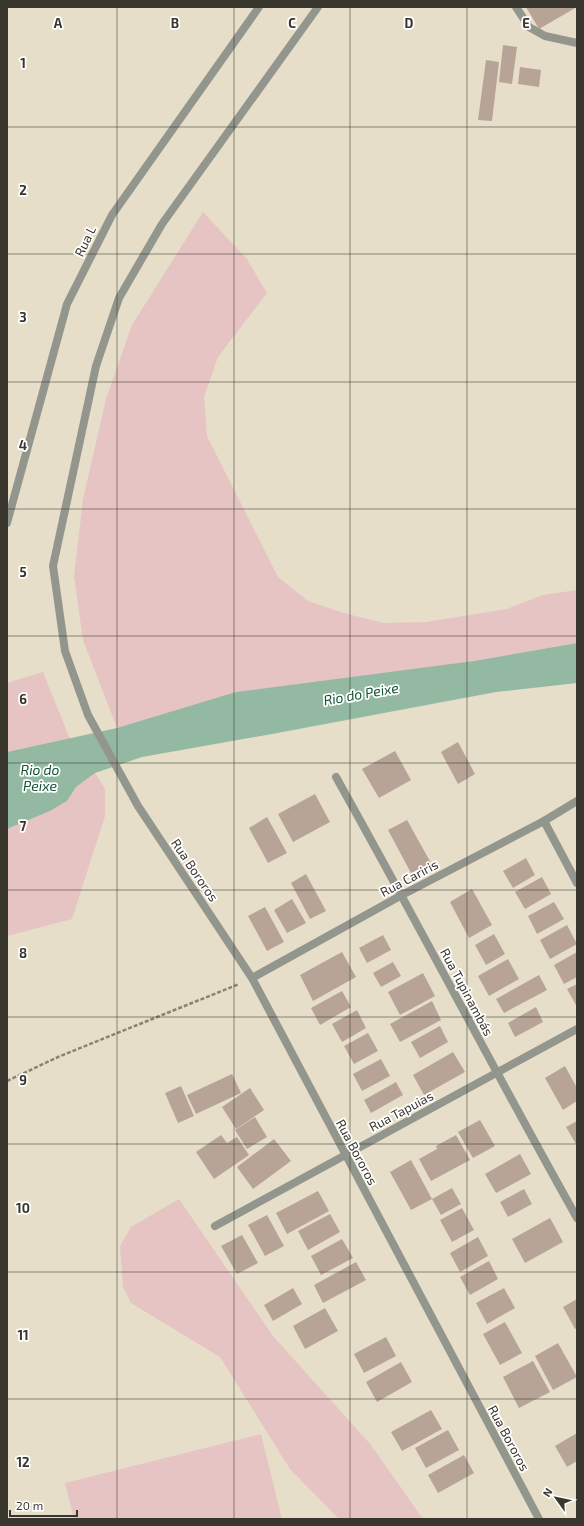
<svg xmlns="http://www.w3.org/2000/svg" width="584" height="1526" viewBox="0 0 584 1526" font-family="'Exo 2',sans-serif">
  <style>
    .green { fill: #e6c4c4 }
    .water { fill: #94b9a3 }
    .building { fill: #b8a497 }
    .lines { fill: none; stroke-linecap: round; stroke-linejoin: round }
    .path { stroke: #888375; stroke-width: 2.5; stroke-dasharray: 4 2; stroke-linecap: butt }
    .street { stroke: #93968d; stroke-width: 8 }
    .grid { fill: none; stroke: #39362d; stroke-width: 1; stroke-opacity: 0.55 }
    .labels { text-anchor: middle; stroke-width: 3.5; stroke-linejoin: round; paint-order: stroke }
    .street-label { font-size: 13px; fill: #39362d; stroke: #fff }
    .water-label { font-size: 14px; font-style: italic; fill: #145335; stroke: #fff }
    .grid-label { font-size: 13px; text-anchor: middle; font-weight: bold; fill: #39362d; stroke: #fff; stroke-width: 3.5; stroke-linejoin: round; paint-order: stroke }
  </style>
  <rect width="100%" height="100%" fill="#e6dec9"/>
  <g class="green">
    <polygon points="203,212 247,259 267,293 218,357 204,397 207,436 278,577 308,601 344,613 383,623 426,622 507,609 543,595 577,590 577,643 474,661 117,728 83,640 74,577 83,499 106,399 132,325"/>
    <polygon points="43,672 70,739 7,752 7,683"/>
    <polygon points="95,773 105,789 105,816 72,919 7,936 7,829 50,811 67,801 76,787"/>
    <polygon points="179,1199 273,1336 371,1445 423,1519 339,1519 290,1469 220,1357 131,1303 123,1287 120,1246 131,1227"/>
    <polygon points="261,1434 282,1519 74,1519 65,1483"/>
  </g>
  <polygon class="water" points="577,643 577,683 496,692 272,734 142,757 95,773 76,787 67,801 50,811 7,829 7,752 117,728 236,692 474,661"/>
  <g class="building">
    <polygon points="526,7 577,7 539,29"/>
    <polygon points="503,45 517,47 512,84 499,82"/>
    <polygon points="486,60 499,62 492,121 478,120"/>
    <polygon points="520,67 541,70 539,87 518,84"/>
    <polygon points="458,742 475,774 458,784 441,752"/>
    <polygon points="395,751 411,780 379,798 362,769"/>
    <polygon points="315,794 330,822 293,842 278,814"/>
    <polygon points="267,817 287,853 268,863 249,828"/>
    <polygon points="407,820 431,863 411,873 388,830"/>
    <polygon points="526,858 535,875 513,888 503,871"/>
    <polygon points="306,874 326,911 310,919 291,883"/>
    <polygon points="542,877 551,894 525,909 515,892"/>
    <polygon points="472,889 492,925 469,938 450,902"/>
    <polygon points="292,899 306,923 287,933 274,910"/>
    <polygon points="554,902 564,919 537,934 528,916"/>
    <polygon points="265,907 284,942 267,951 248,916"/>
    <polygon points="567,925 577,944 550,959 540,940"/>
    <polygon points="494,934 505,954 486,965 475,945"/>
    <polygon points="383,935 391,950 367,963 359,948"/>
    <polygon points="342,952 356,977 313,1001 300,975"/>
    <polygon points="577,952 577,977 564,984 554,965"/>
    <polygon points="508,959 519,979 489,996 478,976"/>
    <polygon points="393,962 401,976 381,987 373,973"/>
    <polygon points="423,973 435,996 400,1015 388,992"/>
    <polygon points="539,975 547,990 504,1013 496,999"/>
    <polygon points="577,984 577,1007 567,989"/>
    <polygon points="342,991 351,1007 320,1025 311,1008"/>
    <polygon points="432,1001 441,1020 400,1042 390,1024"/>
    <polygon points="536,1007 543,1022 515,1037 508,1023"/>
    <polygon points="357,1010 366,1028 342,1042 332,1024"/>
    <polygon points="440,1026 448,1042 420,1058 411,1042"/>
    <polygon points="368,1033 378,1051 354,1064 344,1046"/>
    <polygon points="453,1052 465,1072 424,1095 413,1075"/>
    <polygon points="381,1059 390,1076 362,1091 353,1074"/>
    <polygon points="565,1066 577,1088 577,1101 563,1110 545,1078"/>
    <polygon points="232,1074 241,1093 196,1114 187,1095"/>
    <polygon points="396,1082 403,1095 371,1113 364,1100"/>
    <polygon points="181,1086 194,1116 178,1123 165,1093"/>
    <polygon points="250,1088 264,1110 236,1129 222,1107"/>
    <polygon points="255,1117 267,1137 247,1149 235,1130"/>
    <polygon points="480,1120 495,1146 473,1158 458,1132"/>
    <polygon points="577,1121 577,1143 576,1144 566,1127"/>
    <polygon points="221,1135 227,1143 237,1137 249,1155 214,1179 196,1152"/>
    <polygon points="456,1135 470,1160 431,1181 419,1159 437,1149 436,1146"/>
    <polygon points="274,1139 291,1161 253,1189 237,1167"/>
    <polygon points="520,1154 531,1174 496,1193 485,1174"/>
    <polygon points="411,1160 432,1199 411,1210 390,1172"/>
    <polygon points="452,1188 461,1204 441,1215 432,1199"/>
    <polygon points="524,1189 532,1204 508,1217 500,1202"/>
    <polygon points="318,1191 329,1211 287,1234 276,1213"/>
    <polygon points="462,1208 474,1230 452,1242 440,1220"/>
    <polygon points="330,1214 340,1232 308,1250 298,1231"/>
    <polygon points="267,1215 284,1246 265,1256 248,1225"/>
    <polygon points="550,1218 563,1242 525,1263 512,1239"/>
    <polygon points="242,1235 258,1263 237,1274 221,1246"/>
    <polygon points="478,1237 488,1256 460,1272 450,1253"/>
    <polygon points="342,1239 353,1258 321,1275 311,1256"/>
    <polygon points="489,1261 498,1279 470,1295 460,1277"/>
    <polygon points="356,1262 366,1280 323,1303 314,1285"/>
    <polygon points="293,1288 302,1304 273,1321 264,1305"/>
    <polygon points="504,1288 515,1308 487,1324 476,1303"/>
    <polygon points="577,1299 577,1328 575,1329 563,1307"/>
    <polygon points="325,1308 338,1331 305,1349 293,1326"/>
    <polygon points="505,1322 522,1353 500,1365 483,1334"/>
    <polygon points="386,1337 396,1356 364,1373 354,1354"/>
    <polygon points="558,1343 577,1377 553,1390 535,1356"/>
    <polygon points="533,1361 550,1392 519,1408 503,1377"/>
    <polygon points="401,1362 412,1382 377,1402 366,1382"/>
    <polygon points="431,1410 442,1429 402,1451 391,1432"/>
    <polygon points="448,1430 459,1450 426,1468 415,1448"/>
    <polygon points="577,1433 577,1461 567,1467 555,1446"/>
    <polygon points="464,1455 474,1473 438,1493 428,1475"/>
  </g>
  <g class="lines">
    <polyline class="path" points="7,1081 58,1057 239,984"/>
    <g class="street">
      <polyline points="318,7 162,224 119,298 96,366 53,566 65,651 88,715 138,806 252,978 539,1519"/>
      <polyline points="516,7 529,27 545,36 577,43"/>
      <polyline points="7,523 67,304 112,215 259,7"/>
      <path d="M 336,777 C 418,923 495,1072 577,1218"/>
      <polyline points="544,821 577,883"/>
      <polyline points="252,978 402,895 544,821 577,801"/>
      <polyline points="215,1226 577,1029"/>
    </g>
  </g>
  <path class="grid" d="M 117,7 L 117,1519M 234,7 L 234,1519M 350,7 L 350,1519M 467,7 L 467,1519M 7,127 L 577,127M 7,254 L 577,254M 7,382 L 577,382M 7,509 L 577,509M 7,636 L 577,636M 7,763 L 577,763M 7,890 L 577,890M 7,1017 L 577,1017M 7,1144 L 577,1144M 7,1272 L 577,1272M 7,1399 L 577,1399"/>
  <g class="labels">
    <g class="street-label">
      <text transform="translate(85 241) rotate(-64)" y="5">Rua L</text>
      <text transform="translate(195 870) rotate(56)" y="5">Rua Bororos</text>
      <text transform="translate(409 878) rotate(-28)" y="5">Rua Cariris</text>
      <text transform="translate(467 992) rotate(62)" y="5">Rua Tupinambás</text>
      <text transform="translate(401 1111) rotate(-28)" y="5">Rua Tapuias</text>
      <text transform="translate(357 1152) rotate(62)" y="5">Rua Bororos</text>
      <text transform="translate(509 1438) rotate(62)" y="5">Rua Bororos</text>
    </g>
    <g class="water-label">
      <text transform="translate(361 694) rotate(-10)" y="5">Rio do Peixe</text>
      <text x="40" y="775">Rio do<tspan x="40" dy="16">Peixe</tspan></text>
    </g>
  </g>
  <g class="grid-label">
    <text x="58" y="28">A</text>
    <text x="175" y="28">B</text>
    <text x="292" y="28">C</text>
    <text x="409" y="28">D</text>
    <text x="526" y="28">E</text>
    <text x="23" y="68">1</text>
    <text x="23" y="195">2</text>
    <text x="23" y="322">3</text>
    <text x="23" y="450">4</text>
    <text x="23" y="577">5</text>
    <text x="23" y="704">6</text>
    <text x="23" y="831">7</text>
    <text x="23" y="958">8</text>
    <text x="23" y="1085">9</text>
    <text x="23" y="1213">10</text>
    <text x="23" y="1340">11</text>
    <text x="23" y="1467">12</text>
  </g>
  <rect width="584" height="1526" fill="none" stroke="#39362d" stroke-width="16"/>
  <g transform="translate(556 1498) rotate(303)" stroke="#ffffff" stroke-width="3" paint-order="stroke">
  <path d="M0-3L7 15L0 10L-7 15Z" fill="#39362d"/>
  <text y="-6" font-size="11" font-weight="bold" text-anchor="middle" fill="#39362d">N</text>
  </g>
  <path d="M10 1510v6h67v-6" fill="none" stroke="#39362d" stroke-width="2"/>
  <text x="16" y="1510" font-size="12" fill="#39362d" stroke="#ffffff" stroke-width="3" paint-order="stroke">20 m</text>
</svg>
